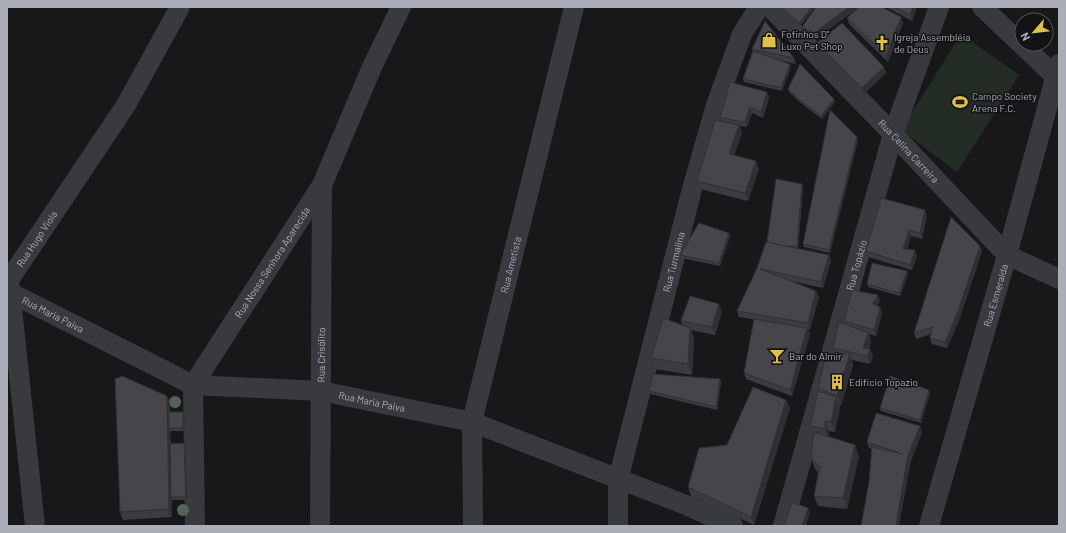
<svg xmlns="http://www.w3.org/2000/svg" width="1066" height="533" viewBox="0 0 1066 533" font-family="Barlow,sans-serif">
  <style>
    .green { fill: #242c26 }
    .lines { fill: none; stroke-linecap: round; stroke-linejoin: round }
    .minor { stroke: #393a3e; stroke-width: 20 }
    .tree { fill: #536357 }
    .wall { fill: #3b3b40 }
    .shaded-wall { fill: #303034 }
    .building { fill: #45454a; stroke: #303034 }
    .labels { text-anchor: middle; stroke-width: 3; stroke-linejoin: round; paint-order: stroke }
    .poi-label { font-size: 10px; fill: #abaeb8; stroke: #131315; text-anchor: start }
    .street-label { font-size: 10px; fill: #abaeb8; stroke: #131315 }
  </style>
  <rect width="100%" height="100%" fill="#18181a"/>
  <polygon class="green" points="961,34 1019,75 957,172 901,130"/>
  <g class="lines">
    <g class="minor">
      <path id="s1" d="M 770,7 L 893,134 L 1007,255 L 1059,279"/>
      <polyline points="982,7 1055,76"/>
      <path id="s2" d="M 11,293 L 193,385 L 321,391 L 472,422 L 686,505 L 733,526"/>
      <path id="s3" d="M 35,526 L 9,280 L 126,105 L 180,7"/>
      <path id="s4" d="M 195,526 L 193,385 L 322,185 L 372,67 L 401,7"/>
      <path id="s5" d="M 320,526 L 322,185"/>
      <path id="s6" d="M 473,526 L 472,422 L 574,7"/>
      <path id="s7" d="M 618,526 L 618,480 L 692,189 L 716,105 L 742,34 L 759,7"/>
      <path id="s8" d="M 783,526 L 893,134 L 939,7"/>
      <path id="s9" d="M 929,526 L 1007,255 L 1059,64"/>
    </g>
  </g>
  <g class="tree">
    <circle cx="175" cy="402" r="6"/>
    <circle cx="183" cy="510" r="6"/>
  </g>
  <g class="wall">
    <polygon points="779,7 815,7 800,26"/>
    <polygon points="816,7 882,7 901,17 903,23 888,62 849,24 847,18 859,7 816,39 804,33 802,27"/>
    <polygon points="886,7 917,7 912,21"/>
    <polygon points="817,43 884,67 886,73 864,94 820,48"/>
    <polygon points="752,49 794,58 796,64 775,59 791,67 782,91 744,82 743,79 753,51"/>
    <polygon points="788,89 834,99 835,102 822,119 802,104 789,92"/>
    <polygon points="769,98 763,118 752,113 747,127 740,126 742,133 734,155 759,169 748,201 700,189 697,181 721,121 720,118"/>
    <polygon points="858,140 830,253 804,247 803,244"/>
    <polygon points="802,184 803,187 798,249 829,255 831,261 823,288 791,281 819,297 810,329 808,329 810,334 792,396 746,379 744,373 758,320 739,317 737,311 757,268 767,242"/>
    <polygon points="925,210 927,216 922,239 911,236 907,249 917,256 912,270 868,257 866,251"/>
    <polygon points="729,233 730,236 720,266 681,258 680,255"/>
    <polygon points="980,246 982,251 959,320 947,348 932,344 930,338 931,334 916,339 914,333"/>
    <polygon points="907,271 908,274 900,296 868,287 867,284"/>
    <polygon points="880,301 877,306 882,313 876,336 869,334 871,341 869,349 870,349 873,357 870,364 852,360 853,365 841,406 839,405 840,408 835,432 829,431 829,437 859,456 847,509 818,506 814,496 818,472 815,469 811,458 814,436 810,426 819,391 818,388 835,354 833,348 845,324 844,321"/>
    <polygon points="722,312 715,335 691,330 694,338 692,375 655,369 651,358 682,325 681,321"/>
    <polygon points="720,379 721,382 717,410 650,394 649,391"/>
    <polygon points="930,393 921,423 881,411 880,408"/>
    <polygon points="170,404 170,412 183,412 185,415 184,431 170,431 171,444 185,446 187,500 172,500 172,517 123,520 120,512"/>
    <polygon points="790,408 754,525 691,496 688,487 727,445"/>
    <polygon points="922,432 911,461 869,448 867,442"/>
  </g>
  <g class="shaded-wall">
    <polygon points="812,7 815,7 800,26 799,23"/>
    <polygon points="849,7 859,7 816,39 814,33"/>
    <polygon points="913,7 917,7 912,21 910,15"/>
    <polygon points="901,17 903,23 888,62 886,56"/>
    <polygon points="790,64 791,67 782,91 781,88"/>
    <polygon points="884,67 886,73 864,94 862,88"/>
    <polygon points="767,92 769,98 763,118 761,112"/>
    <polygon points="834,99 835,102 822,119 821,116"/>
    <polygon points="750,107 752,113 747,127 745,122"/>
    <polygon points="739,125 742,133 732,162 729,154"/>
    <polygon points="857,137 858,140 830,253 829,250"/>
    <polygon points="756,161 759,169 748,201 745,193"/>
    <polygon points="802,184 803,187 798,249 797,246"/>
    <polygon points="925,210 927,216 922,239 920,233"/>
    <polygon points="909,230 911,236 905,255 903,249"/>
    <polygon points="729,233 730,236 720,266 719,263"/>
    <polygon points="980,246 982,251 959,320 947,348 945,342"/>
    <polygon points="915,250 917,256 912,270 910,265"/>
    <polygon points="829,255 831,261 823,288 821,282"/>
    <polygon points="907,271 908,274 900,296 899,293"/>
    <polygon points="816,291 819,297 810,329 808,323"/>
    <polygon points="878,295 880,301 875,310 873,304"/>
    <polygon points="719,304 722,312 715,335 712,327"/>
    <polygon points="880,307 882,313 876,336 874,330"/>
    <polygon points="690,328 694,338 692,375 688,364"/>
    <polygon points="807,328 810,334 792,396 790,390"/>
    <polygon points="868,333 871,341 866,356 863,348"/>
    <polygon points="870,349 873,357 870,364 867,356"/>
    <polygon points="850,354 853,365 841,406 837,396"/>
    <polygon points="720,379 721,382 717,410 716,407"/>
    <polygon points="929,390 930,393 921,423 920,420"/>
    <polygon points="167,396 170,404 170,428 169,428 170,431 172,497 171,497 172,500 172,517 169,509"/>
    <polygon points="836,397 840,408 835,432 831,422"/>
    <polygon points="786,400 790,408 754,525 751,517"/>
    <polygon points="183,412 185,415 184,431 183,428"/>
    <polygon points="825,421 829,431 829,440 825,429"/>
    <polygon points="920,426 922,432 911,461 899,526 896,526 908,455"/>
    <polygon points="184,443 185,446 187,500 186,497"/>
    <polygon points="855,445 859,456 847,509 843,498"/>
    <polygon points="808,508 810,513 806,526 802,526"/>
  </g>
  <g class="building">
    <polygon points="781,7 812,7 799,23"/>
    <polygon points="816,7 849,7 814,33 802,27"/>
    <polygon points="859,7 882,7 901,17 886,56 847,18"/>
    <polygon points="895,7 913,7 910,15"/>
    <polygon points="765,21 794,58 752,49"/>
    <polygon points="842,23 884,67 862,88 817,43"/>
    <polygon points="753,51 790,64 781,88 743,79"/>
    <polygon points="800,64 834,99 821,116 801,101 788,89"/>
    <polygon points="730,82 767,92 761,112 750,107 745,122 720,118"/>
    <polygon points="830,110 857,137 829,250 803,244"/>
    <polygon points="715,120 739,125 729,154 756,161 745,193 697,181"/>
    <polygon points="776,179 802,184 797,246 783,246 767,242"/>
    <polygon points="881,198 925,210 920,233 909,230 903,249 915,250 910,265 866,251"/>
    <polygon points="951,217 980,246 957,314 945,342 930,338 933,327 914,333"/>
    <polygon points="699,223 729,233 719,263 680,255"/>
    <polygon points="766,242 829,255 821,282 760,269 816,291 808,323 737,311 757,268"/>
    <polygon points="872,263 907,271 899,293 867,284"/>
    <polygon points="852,290 878,295 873,304 880,307 874,330 844,321"/>
    <polygon points="690,296 719,304 712,327 681,321"/>
    <polygon points="663,318 690,328 688,364 651,358"/>
    <polygon points="754,319 807,328 790,390 744,373"/>
    <polygon points="839,322 868,333 863,348 870,349 867,356 833,348"/>
    <polygon points="826,354 850,354 837,396 818,388"/>
    <polygon points="653,374 720,379 716,407 649,391"/>
    <polygon points="122,376 167,396 169,509 120,512 115,379"/>
    <polygon points="890,376 929,390 920,420 880,408"/>
    <polygon points="753,387 786,400 751,517 688,487 699,448 727,445"/>
    <polygon points="818,391 836,397 831,422 825,421 825,429 810,426"/>
    <rect x="169" y="412" width="14" height="16"/>
    <polygon points="876,413 920,426 908,455 896,526 861,526 869,482 872,447 903,454 867,442"/>
    <polygon points="814,432 855,445 843,498 814,496 820,467 811,458"/>
    <polygon points="184,443 186,497 171,497 170,444"/>
    <polygon points="792,502 808,508 802,526 784,526"/>
  </g>
  <defs>
    <symbol id="shop-bare" viewBox="-9 -9 18 18"><path d="M-5-2.5h2.3a2.7 3.5 0 0 1 5.4 0H5L5.5 6h-11ZM-1.5-2.5h3a1.5 2.3 0 0 0-3 0Z" fill="#e1bf48" stroke="#131315" stroke-width="2.5" paint-order="stroke"/></symbol>
    <symbol id="church-bare" viewBox="-9 -9 18 18"><path d="M-1.2-6h2.4v3.5h3.3v2.4h-3.3V6h-2.4V-.1h-3.3v-2.4h3.3Z" fill="#e1bf48" stroke="#131315" stroke-width="2.5" paint-order="stroke"/></symbol>
    <symbol id="stadium-bare" viewBox="-9 -9 18 18"><path d="M0-5a6.5 5 0 1 0 0 10a6.5 5 0 1 0 0-10ZM-3.5-1.8h7v3.6h-7Z" fill="#e1bf48" stroke="#131315" stroke-width="2.5" paint-order="stroke"/></symbol>
    <symbol id="bar-bare" viewBox="-9 -9 18 18"><path d="M-6-5H6L.8 .8V4.5H3.5V6h-7V4.5H-.8V.8Z" fill="#e1bf48" stroke="#131315" stroke-width="2.5" paint-order="stroke"/></symbol>
    <symbol id="building-bare" viewBox="-9 -9 18 18"><path d="M-4-6H4V6H1V3H-1V6H-4ZM-2.5-4.3h1.7v1.8h-1.7ZM.8-4.3h1.7v1.8H.8ZM-2.5-1h1.7V.8h-1.7ZM.8-1h1.7V.8H.8Z" fill="#e1bf48" stroke="#131315" stroke-width="2.5" paint-order="stroke"/></symbol>
  </defs>
  <g fill-rule="evenodd">
    <use href="#shop-bare" x="758" y="29" width="22" height="22"/>
    <use href="#church-bare" x="871" y="32" width="22" height="22"/>
    <use href="#stadium-bare" x="949" y="91" width="22" height="22"/>
    <use href="#bar-bare" x="766" y="345" width="22" height="22"/>
    <use href="#building-bare" x="826" y="371" width="22" height="22"/>
  </g>
  <g class="labels">
    <g class="poi-label">
      <text x="781" y="38">Fofinhos D''<tspan x="781" dy="12">Luxo Pet Shop</tspan></text>
      <text x="894" y="41">Igreja Assembléia<tspan x="894" dy="12">de Deus</tspan></text>
      <text x="972" y="100">Campo Society<tspan x="972" dy="12">Arena F.C.</tspan></text>
      <text x="789" y="360">Bar do Almir</text>
      <text x="849" y="386">Edificio Topazio</text>
    </g>
    <g class="street-label">
      <text dy="4" stroke="none"><textPath href="#s1" startOffset="200">Rua Celina Carreira</textPath></text>
      <text dy="4" stroke="none"><textPath href="#s3" startOffset="297">Rua Hugo Viola</textPath></text>
      <text dy="4" stroke="none"><textPath href="#s7" startOffset="271">Rua Turmalina</textPath></text>
      <text dy="4" stroke="none"><textPath href="#s4" startOffset="287">Rua Nossa Senhora Aparecida</textPath></text>
      <text dy="4" stroke="none"><textPath href="#s6" startOffset="266">Rua Ametista</textPath></text>
      <text dy="4" stroke="none"><textPath href="#s8" startOffset="271">Rua Topázio</textPath></text>
      <text dy="4" stroke="none"><textPath href="#s9" startOffset="240">Rua Esmeralda</textPath></text>
      <text dy="4" stroke="none"><textPath href="#s2" startOffset="47">Rua Maria Paiva</textPath></text>
      <text dy="4" stroke="none"><textPath href="#s5" startOffset="171">Rua Crisólito</textPath></text>
      <text dy="4" stroke="none"><textPath href="#s2" startOffset="384">Rua Maria Paiva</textPath></text>
    </g>
  </g>
  <rect width="1066" height="533" fill="none" stroke="#abaeb8" stroke-width="16"/>
  <g transform="translate(1034 32) rotate(242)"><circle r="19" fill="#131315" stroke="#505156"/>
  <path d="M0-3L7 15L0 10L-7 15Z" fill="#e1bf48"/>
  <text y="-6" font-size="11" font-weight="bold" text-anchor="middle" fill="#abaeb8">N</text>
  </g>
</svg>
